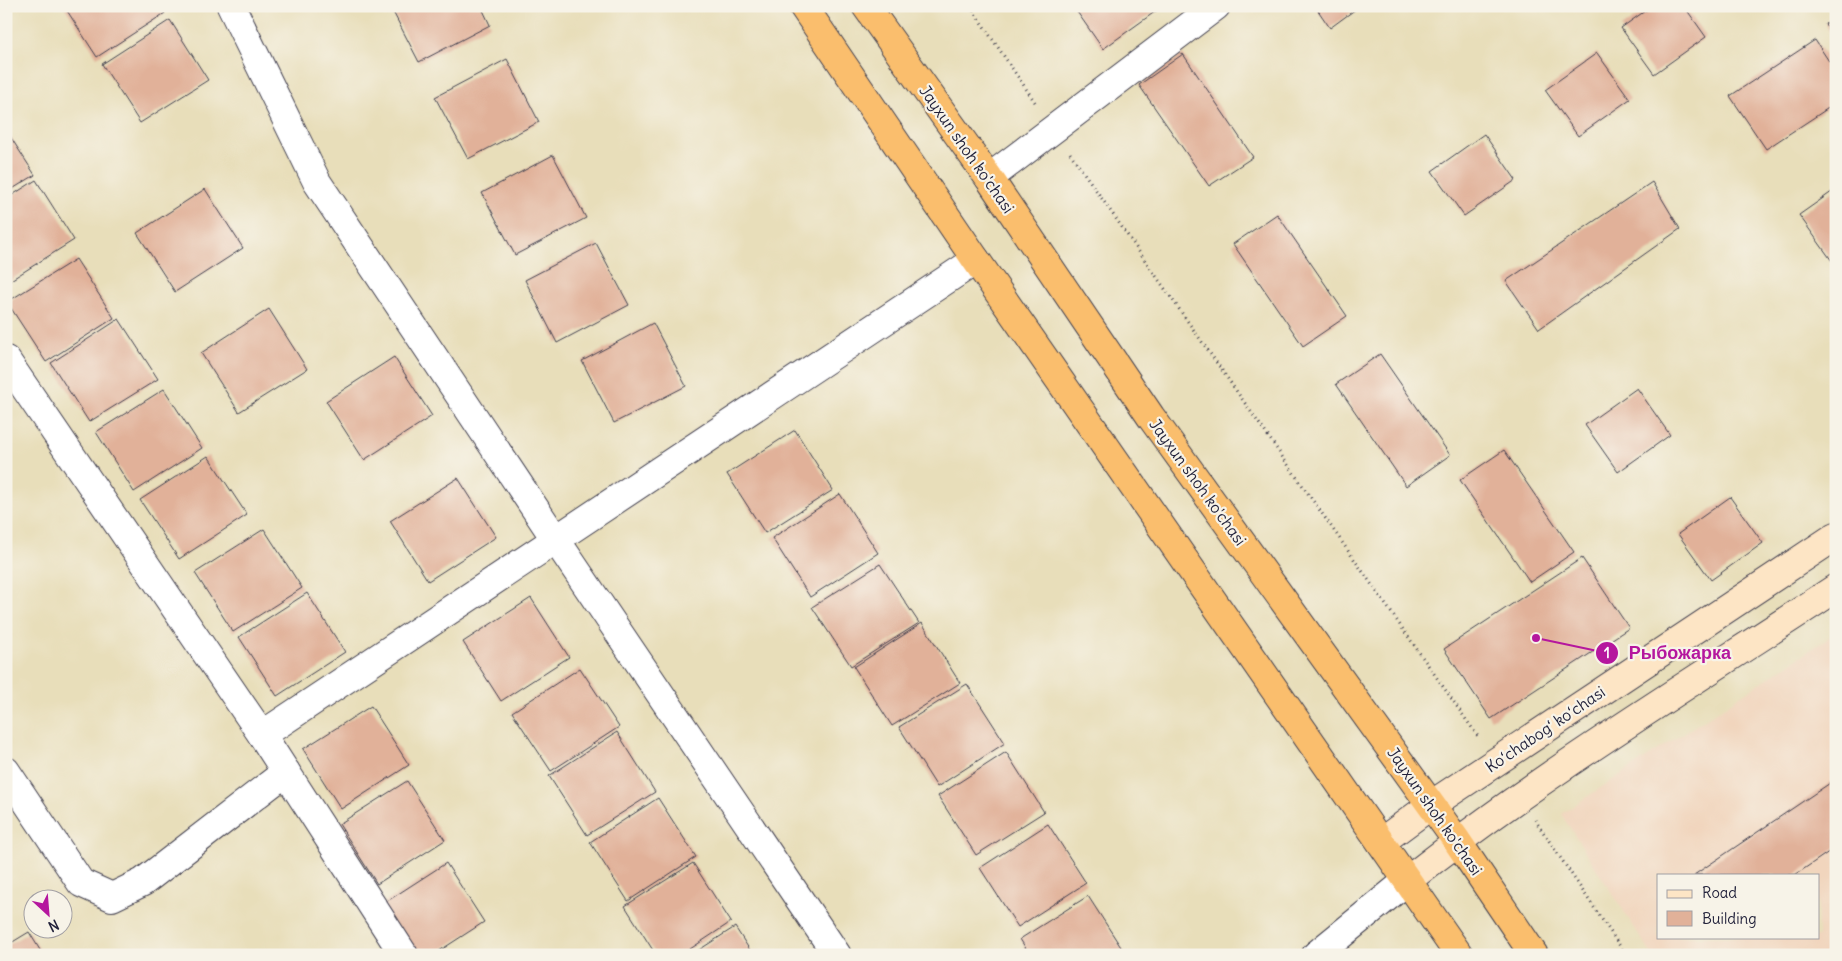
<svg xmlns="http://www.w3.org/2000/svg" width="1842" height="961" viewBox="0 0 1842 961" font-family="Delius,sans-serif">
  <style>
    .built { fill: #f1d5bd; fill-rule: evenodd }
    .building { fill: #e1b199 }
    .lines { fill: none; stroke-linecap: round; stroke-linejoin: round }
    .minor-casing { stroke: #403e4e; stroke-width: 30 }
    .secondary-casing { stroke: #403e4e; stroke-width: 30 }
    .trunk-casing { stroke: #403e4e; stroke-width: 30 }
    .path { stroke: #403e4e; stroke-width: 3; stroke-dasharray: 1 4; stroke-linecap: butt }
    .minor { stroke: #fff; stroke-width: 28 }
    .secondary { stroke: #fde5c5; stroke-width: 28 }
    .trunk { stroke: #fabe6d; stroke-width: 28 }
    .labels { text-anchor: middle; stroke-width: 4.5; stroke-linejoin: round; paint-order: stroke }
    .street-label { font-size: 16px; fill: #22223b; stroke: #f7f3e8 }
    .leader { fill: none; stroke: #b5179e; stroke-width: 2 }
    .callout-dot { fill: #b5179e; stroke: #f7f3e8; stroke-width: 2 }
    .mark-label { font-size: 15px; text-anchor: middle; font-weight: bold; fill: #fff }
    .callout-label { font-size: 18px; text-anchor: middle; font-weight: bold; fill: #b5179e; stroke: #f7f3e8; stroke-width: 4.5; stroke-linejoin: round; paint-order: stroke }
  </style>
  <rect width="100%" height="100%" fill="#f7f3e8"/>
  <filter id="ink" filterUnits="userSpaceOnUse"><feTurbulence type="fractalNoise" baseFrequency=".02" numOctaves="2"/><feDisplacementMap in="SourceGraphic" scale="10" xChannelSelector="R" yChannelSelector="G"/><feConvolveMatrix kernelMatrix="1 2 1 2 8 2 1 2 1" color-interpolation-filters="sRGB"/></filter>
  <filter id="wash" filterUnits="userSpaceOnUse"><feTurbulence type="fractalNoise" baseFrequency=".0096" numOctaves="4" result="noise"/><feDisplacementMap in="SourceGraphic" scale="20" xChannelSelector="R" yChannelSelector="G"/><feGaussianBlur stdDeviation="1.12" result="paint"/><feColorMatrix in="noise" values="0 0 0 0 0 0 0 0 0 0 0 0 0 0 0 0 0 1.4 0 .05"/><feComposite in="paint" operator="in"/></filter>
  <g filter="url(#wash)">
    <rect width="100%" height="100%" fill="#e8deba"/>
    <path class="built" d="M 1836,633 L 1836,955 L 1652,955 L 1561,814 ZM 1658,875 L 1818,875 L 1818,937 L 1658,937 Z"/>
    <g id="blocks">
      <g class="building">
        <polygon points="64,6 161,6 165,13 97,57"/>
        <polygon points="390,6 481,6 490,25 419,62"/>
        <polygon points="1073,6 1163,6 1103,49"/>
        <polygon points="1315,6 1360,6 1330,28"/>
        <polygon points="1652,6 1684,6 1706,37 1654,74 1621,28"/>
        <polygon points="1836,17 1836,40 1825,24"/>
        <polygon points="170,20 208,80 140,123 102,64"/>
        <polygon points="1815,40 1836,72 1836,103 1766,149 1730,96"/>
        <polygon points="1597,53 1630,99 1578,136 1545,90"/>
        <polygon points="1183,54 1253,157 1209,186 1139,85"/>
        <polygon points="507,59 539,122 468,159 435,97"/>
        <polygon points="6,130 35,175 6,193"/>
        <polygon points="1484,134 1516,180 1464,216 1432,171"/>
        <polygon points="553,155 586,218 515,255 482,193"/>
        <polygon points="36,180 74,240 6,283 6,199"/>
        <polygon points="1652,182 1680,229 1539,329 1506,281"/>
        <polygon points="205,189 243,248 175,292 137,233"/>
        <polygon points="1836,189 1836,259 1832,261 1799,215"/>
        <polygon points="1277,214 1347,316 1303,346 1233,244"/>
        <polygon points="596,243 629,305 557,343 525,280"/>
        <polygon points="76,259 114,318 46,362 7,302"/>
        <polygon points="269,309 307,369 239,412 201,353"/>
        <polygon points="119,319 158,379 89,422 51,363"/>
        <polygon points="653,323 686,386 614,423 582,361"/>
        <polygon points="1380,354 1450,455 1406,486 1336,384"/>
        <polygon points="394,357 432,416 364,460 326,401"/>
        <polygon points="1637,388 1670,435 1618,472 1585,425"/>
        <polygon points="164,389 202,448 134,492 96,432"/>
        <polygon points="795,430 833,490 765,533 727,474"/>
        <polygon points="1504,450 1574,552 1530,582 1460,480"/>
        <polygon points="208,456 247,515 179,559 140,500"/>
        <polygon points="458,478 496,537 428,581 390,521"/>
        <polygon points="840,494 878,553 810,597 772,538"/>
        <polygon points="1730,497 1763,543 1711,580 1678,534"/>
        <polygon points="264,529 302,588 233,632 195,573"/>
        <polygon points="1582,558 1629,628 1491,719 1444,649"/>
        <polygon points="880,564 919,623 851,666 812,607"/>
        <polygon points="307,593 345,652 277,696 239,637"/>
        <polygon points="531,598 569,657 501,701 463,642"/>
        <polygon points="922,623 960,683 892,726 854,667"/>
        <polygon points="580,668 619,727 551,771 512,712"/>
        <polygon points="967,684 1005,743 937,787 899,727"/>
        <polygon points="371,706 409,765 341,809 303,749"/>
        <polygon points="617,732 655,792 587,835 549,776"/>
        <polygon points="1006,752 1044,812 976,855 938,796"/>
        <polygon points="1836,779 1836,847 1795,875 1694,875"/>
        <polygon points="407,781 445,840 377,884 339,824"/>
        <polygon points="658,798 696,857 628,901 590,842"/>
        <polygon points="1048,824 1086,883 1018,927 980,868"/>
        <polygon points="446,863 484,922 433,955 409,955 378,907"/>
        <polygon points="693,863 731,922 681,955 656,955 625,906"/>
        <polygon points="1088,896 1126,955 1030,955 1020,939"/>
        <polygon points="735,927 753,955 691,955"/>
        <polygon points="29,932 43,955 6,955 6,946"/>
      </g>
    </g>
  </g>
  <g filter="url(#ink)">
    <use href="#blocks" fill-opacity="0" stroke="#403e4e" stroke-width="1"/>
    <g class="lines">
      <defs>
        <g id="minor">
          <polyline points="231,6 317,182 556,540 837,955"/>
          <polyline points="989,178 1216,6"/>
          <polyline points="6,360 262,735 404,955"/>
          <polyline points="262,735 976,260"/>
          <polyline points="6,771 81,883 112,897 143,882 286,772"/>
          <polyline points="1316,955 1408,880"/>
        </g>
        <g id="secondary">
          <polyline points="1381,842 1431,805 1836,536"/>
          <path d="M 1408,880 C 1543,773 1692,683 1836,588"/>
        </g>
        <g id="trunk">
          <polyline points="803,6 976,260 1459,955"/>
          <polyline points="866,6 989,178 1151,417 1457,841 1534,955"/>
        </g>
      </defs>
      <use href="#minor" class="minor-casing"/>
      <use href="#secondary" class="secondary-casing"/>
      <use href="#trunk" class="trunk-casing"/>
      <g class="path">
        <polyline points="970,6 1037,105"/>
        <polyline points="1070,153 1479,738"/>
        <polyline points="1535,820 1626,955"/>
      </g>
      <use href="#minor" class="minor"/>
      <use href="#secondary" class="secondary"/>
      <use href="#trunk" class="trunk"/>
    </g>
  </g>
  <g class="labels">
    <g class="street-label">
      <text transform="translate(967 149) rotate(55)" y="6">Jayxun shoh ko'chasi</text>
      <text transform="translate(1198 482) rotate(54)" y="6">Jayxun shoh ko'chasi</text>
      <text transform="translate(1545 729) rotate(-34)" y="6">Ko‘chabog‘ ko‘chasi</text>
      <text transform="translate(1435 811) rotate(55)" y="6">Jayxun shoh ko'chasi</text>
    </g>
  </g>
  <path class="leader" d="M1536 638L1607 653"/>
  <g class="callout-dot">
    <circle cx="1536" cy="638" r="5"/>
    <circle cx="1607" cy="653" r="12"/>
  </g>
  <g class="mark-label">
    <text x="1607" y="658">1</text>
  </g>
  <g class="callout-label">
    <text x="1680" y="659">Рыбожарка</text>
  </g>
  <rect width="1842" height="961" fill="none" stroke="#f7f3e8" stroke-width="25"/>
  <rect x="1657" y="874" width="162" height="65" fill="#f7f3e8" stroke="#a29fa3"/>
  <rect x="1667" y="890" width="25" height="8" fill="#fde5c5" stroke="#a29fa3"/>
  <text x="1702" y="898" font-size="15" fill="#22223b">Road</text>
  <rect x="1667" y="911" width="25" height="15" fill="#e1b199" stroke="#a29fa3"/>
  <text x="1702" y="924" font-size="15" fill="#22223b">Building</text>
  <g transform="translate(48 914) rotate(154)"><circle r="24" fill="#f7f3e8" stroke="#a29fa3"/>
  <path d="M0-4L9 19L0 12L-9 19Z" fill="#b5179e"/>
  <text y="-8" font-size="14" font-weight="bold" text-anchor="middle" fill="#22223b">N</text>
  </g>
</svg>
